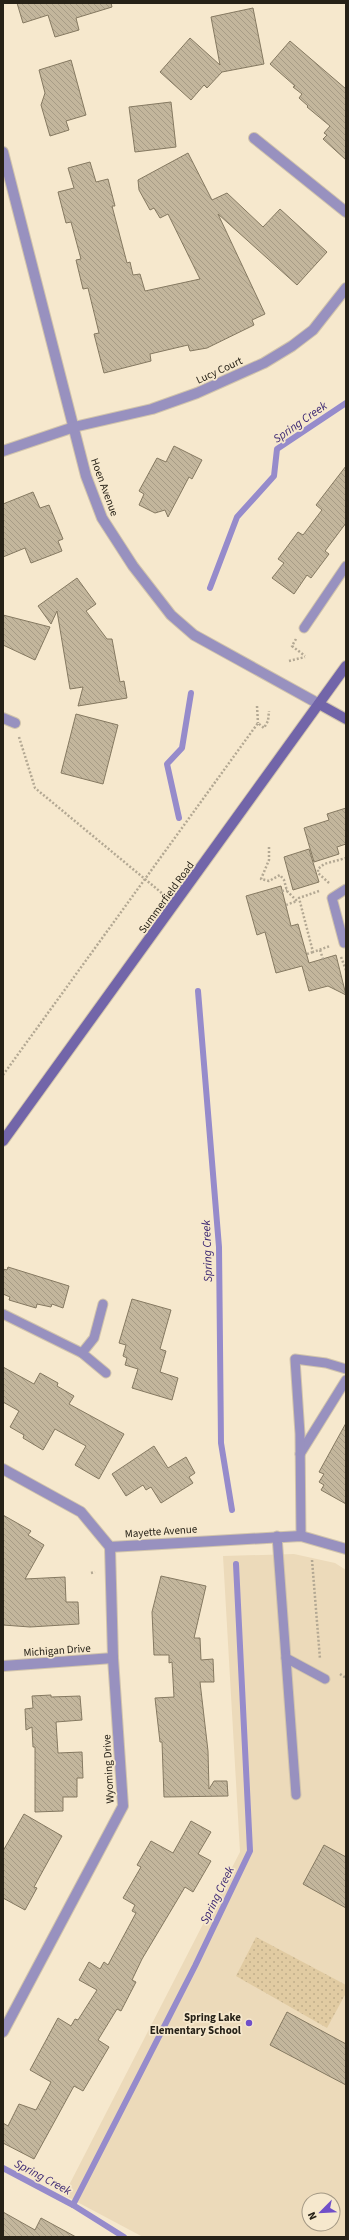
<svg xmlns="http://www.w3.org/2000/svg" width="349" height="2240" viewBox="0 0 349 2240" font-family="'Source Sans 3',sans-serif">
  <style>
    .built { fill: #ecdaba; fill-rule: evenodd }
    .park { fill: url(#park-dots) }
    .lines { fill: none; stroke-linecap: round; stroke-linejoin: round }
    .stream { stroke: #968bcb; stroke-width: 6 }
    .building { fill: url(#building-back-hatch); stroke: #857961 }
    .lane-casing { stroke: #d1c4ac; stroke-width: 11 }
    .street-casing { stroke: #d1c4ac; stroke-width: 12 }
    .secondary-casing { stroke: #d1c4ac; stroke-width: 12 }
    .path { stroke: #b3a893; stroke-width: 2.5; stroke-dasharray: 2 2; stroke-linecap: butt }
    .lane { stroke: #9891bf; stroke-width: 9 }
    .street { stroke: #9891bf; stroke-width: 10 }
    .secondary { stroke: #7265a9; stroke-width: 10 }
    .poi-dot { fill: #704fc9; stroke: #f6e8cd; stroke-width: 1.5 }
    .labels { text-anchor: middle; stroke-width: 3.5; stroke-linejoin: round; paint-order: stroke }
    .street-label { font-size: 11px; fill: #262117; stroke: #f6e8cd }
    .poi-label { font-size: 11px; font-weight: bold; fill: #262117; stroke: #f6e8cd; text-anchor: end }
    .water-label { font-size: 12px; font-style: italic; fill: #3c2773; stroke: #f6e8cd }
  </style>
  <defs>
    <pattern id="park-dots" width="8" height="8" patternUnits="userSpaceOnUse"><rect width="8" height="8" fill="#e1cba2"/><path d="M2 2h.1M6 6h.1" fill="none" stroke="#c1ae8b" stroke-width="1.8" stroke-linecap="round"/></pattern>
    <pattern id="building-back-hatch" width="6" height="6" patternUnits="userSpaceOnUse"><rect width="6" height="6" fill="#c3b69c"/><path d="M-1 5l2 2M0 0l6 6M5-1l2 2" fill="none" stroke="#a79c86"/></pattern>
  </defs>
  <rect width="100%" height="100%" fill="#f6e8cd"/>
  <path class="built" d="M 294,1554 L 335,1563 L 346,1570 L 346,2237 L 143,2237 L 64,2195 L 240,1852 L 223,1556 ZM 309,2200 L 333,2200 L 333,2224 L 309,2224 Z"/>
  <polygon class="park" points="256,1937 346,1985 346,1993 327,2028 236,1976"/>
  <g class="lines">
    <g class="stream">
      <polyline points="210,588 237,517 274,476 277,449 346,403"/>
      <polyline points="179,818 167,764 182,748 191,693"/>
      <polyline points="198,991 219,1247 221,1443 232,1510"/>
      <polyline points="3,2168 73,2205"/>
      <polyline points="124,2237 73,2205 195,1966 250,1851 236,1564"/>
    </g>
  </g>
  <g class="building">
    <polygon points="17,3 111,3 112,7 76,18 79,30 55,37 48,15 23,23"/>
    <polygon points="253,8 264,64 222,72 207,88 204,85 191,100 160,72 190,38 220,65 211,17"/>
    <polygon points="290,41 346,89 346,160 323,139 327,135 324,133 330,126 307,107 308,106 299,98 302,94 293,87 295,86 270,64"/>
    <polygon points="71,60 86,115 66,121 69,130 50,136 41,105 45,93 39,70"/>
    <polygon points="171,102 176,147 135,152 129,107"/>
    <polygon points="188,153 212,200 227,193 263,227 280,209 327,252 297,285 218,214 265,314 252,320 254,325 207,348 190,351 188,345 150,354 151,361 104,373 94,334 99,333 88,288 83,289 76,260 81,259 71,222 66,223 58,192 74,188 68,168 90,162 96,182 108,179 115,206 112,206 127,263 130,262 133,275 140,274 145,291 200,279 168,214 160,218 154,208 150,210 139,190 138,180"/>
    <polygon points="174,446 202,460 192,479 189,477 168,517 165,510 155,513 139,505 144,494 139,491 157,458 166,462"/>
    <polygon points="346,466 346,523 325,551 329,554 311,578 307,575 294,594 272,578 284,563 278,559 298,532 303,535 322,510 316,505"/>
    <polygon points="33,492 40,508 49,505 63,539 58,541 62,551 31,563 25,548 3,557 3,504"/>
    <polygon points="77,578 96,604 86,611 107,639 112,639 120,682 124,681 127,698 78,706 83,687 70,689 57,611 51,624 38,606"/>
    <polygon points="3,615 50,627 35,660 3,645"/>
    <polygon points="76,714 118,725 103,784 61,773"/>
    <polygon points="346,808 346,844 337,847 339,854 314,862 304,828 329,820 327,814"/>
    <polygon points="309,849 319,882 293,890 284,857"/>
    <polygon points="281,886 291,926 298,924 309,963 336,955 346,995 328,986 309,991 302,966 276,973 265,932 257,935 246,896"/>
    <polygon points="8,1267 69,1286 63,1308 52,1304 51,1307 37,1304 36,1308 9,1300 10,1297 3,1294 3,1269 7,1270"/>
    <polygon points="132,1299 171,1310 160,1349 166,1351 160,1372 178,1378 172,1400 132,1388 138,1369 125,1365 127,1358 123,1356 126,1345 119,1343"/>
    <polygon points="3,1367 34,1384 40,1373 58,1383 57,1386 74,1396 69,1404 124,1434 99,1479 75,1465 86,1446 55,1429 43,1450 23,1438 24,1435 10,1427 19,1411 3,1402"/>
    <polygon points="346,1423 346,1504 321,1490 324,1485 319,1482 324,1474 319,1472"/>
    <polygon points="154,1446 168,1468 186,1457 195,1473 189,1477 193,1483 161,1503 151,1487 146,1490 143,1485 126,1496 112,1474"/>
    <polygon points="3,1515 31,1531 28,1535 44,1545 25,1579 65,1577 66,1602 78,1602 79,1624 30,1627 3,1625"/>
    <polygon points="161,1576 206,1586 194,1638 200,1638 201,1660 213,1659 214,1682 200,1682 208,1751 209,1789 214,1781 227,1781 228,1796 164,1797 162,1742 160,1742 155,1698 174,1697 172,1662 169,1663 169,1655 154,1655 152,1612"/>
    <polygon points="51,1695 51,1697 80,1696 82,1720 56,1722 58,1753 82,1752 83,1778 77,1778 77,1797 63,1797 63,1811 35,1812 35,1747 33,1747 32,1727 26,1730 25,1709 33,1708 32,1696"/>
    <polygon points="24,1814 62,1836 34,1887 37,1888 25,1910 3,1898 3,1851"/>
    <polygon points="191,1821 211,1832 198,1854 211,1861 193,1892 185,1887 142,1959 132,1980 136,1982 121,2011 117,2009 98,2040 109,2047 83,2091 74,2086 34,2159 3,2143 3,2123 8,2126 19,2104 36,2110 51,2082 30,2070 58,2018 71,2026 75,2019 78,2020 97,1990 79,1980 89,1962 100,1969 104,1962 108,1965 136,1913 132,1911 135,1905 123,1898 141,1867 137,1865 151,1841 173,1853"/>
    <polygon points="324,1845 346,1857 346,1908 303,1884"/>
    <polygon points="287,2012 346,2044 346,2085 270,2045"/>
    <polygon points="3,2212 35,2230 41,2218 76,2237 3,2237"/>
  </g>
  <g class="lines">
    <defs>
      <g id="lane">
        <polyline points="304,628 346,566"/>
        <polyline points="346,889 332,898 344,943 346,942"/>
        <polyline points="3,1314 82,1353 106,1373"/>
        <polyline points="82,1353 94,1338 103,1304"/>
        <polyline points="300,1454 346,1380"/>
        <polyline points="277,1536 296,1795"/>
        <polyline points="301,1536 300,1434 295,1359 326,1363 346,1369"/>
        <polyline points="286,1658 325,1679"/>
      </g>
      <g id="street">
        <polyline points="254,138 346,212"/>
        <polyline points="3,152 86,476 102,518 133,566 171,615 194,635 319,704"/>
        <polyline points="3,451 74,427 152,409 197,393 264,363 292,346 313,330 346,288"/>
        <polyline points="3,718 15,723"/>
        <polyline points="3,1469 81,1512 110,1547 301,1536 346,1549"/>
        <polyline points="3,1666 113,1658"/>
        <polyline points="3,2032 123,1806 113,1658 110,1547"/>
      </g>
      <g id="secondary">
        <polyline points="319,704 346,719"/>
        <polyline points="3,1141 346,666"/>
      </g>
    </defs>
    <use href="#lane" class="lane-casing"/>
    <use href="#street" class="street-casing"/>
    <use href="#secondary" class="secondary-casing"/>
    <g class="path">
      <polyline points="296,639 292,646 305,656"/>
      <polyline points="289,661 305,657"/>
      <polyline points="257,706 258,723"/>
      <polyline points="19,737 35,788 163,894"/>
      <polyline points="269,847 269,860 261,879 269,881 280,875 284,880 287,891 297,901"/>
      <polyline points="329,883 318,873 318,869 324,864 346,858"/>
      <polyline points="282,891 287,890"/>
      <polyline points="319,891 299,898 313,952 330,946"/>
      <polyline points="286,905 297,901"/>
      <polyline points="320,950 323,959"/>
      <polyline points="307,954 313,952"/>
      <polyline points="341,957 346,970"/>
      <polyline points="3,1075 258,723 264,728 268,721 269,711"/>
      <polyline points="312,1560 320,1659"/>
      <polyline points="91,1573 95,1572"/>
      <polyline points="340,1674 346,1678"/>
    </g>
    <use href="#lane" class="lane"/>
    <use href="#street" class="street"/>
    <use href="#secondary" class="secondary"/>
  </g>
  <circle class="poi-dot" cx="249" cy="2023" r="4"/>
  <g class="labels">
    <g class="street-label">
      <text transform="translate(219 370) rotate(-25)" y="4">Lucy Court</text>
      <text transform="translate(105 487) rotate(70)" y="4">Hoen Avenue</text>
      <text transform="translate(166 897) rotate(-54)" y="4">Summerfield Road</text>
      <text transform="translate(161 1531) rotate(-4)" y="4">Mayette Avenue</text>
      <text transform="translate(57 1650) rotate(-4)" y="4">Michigan Drive</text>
      <text transform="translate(108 1769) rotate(-93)" y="4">Wyoming Drive</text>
    </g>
    <g class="poi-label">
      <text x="241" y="2021">Spring Lake<tspan x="241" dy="13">Elementary School</tspan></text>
    </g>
    <g class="water-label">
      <text transform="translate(300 422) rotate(-35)" y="4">Spring Creek</text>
      <text transform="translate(207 1251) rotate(-92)" y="4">Spring Creek</text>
      <text transform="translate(217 1895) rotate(-64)" y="4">Spring Creek</text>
      <text transform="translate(43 2177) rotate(28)" y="4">Spring Creek</text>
    </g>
  </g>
  <rect width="349" height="2240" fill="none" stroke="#262117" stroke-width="8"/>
  <g transform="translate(321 2212) rotate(246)"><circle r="19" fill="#f6e8cd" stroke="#a39884"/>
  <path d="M0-3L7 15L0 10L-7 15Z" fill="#704fc9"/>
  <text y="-6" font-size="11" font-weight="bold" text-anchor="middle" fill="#262117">N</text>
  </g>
</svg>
